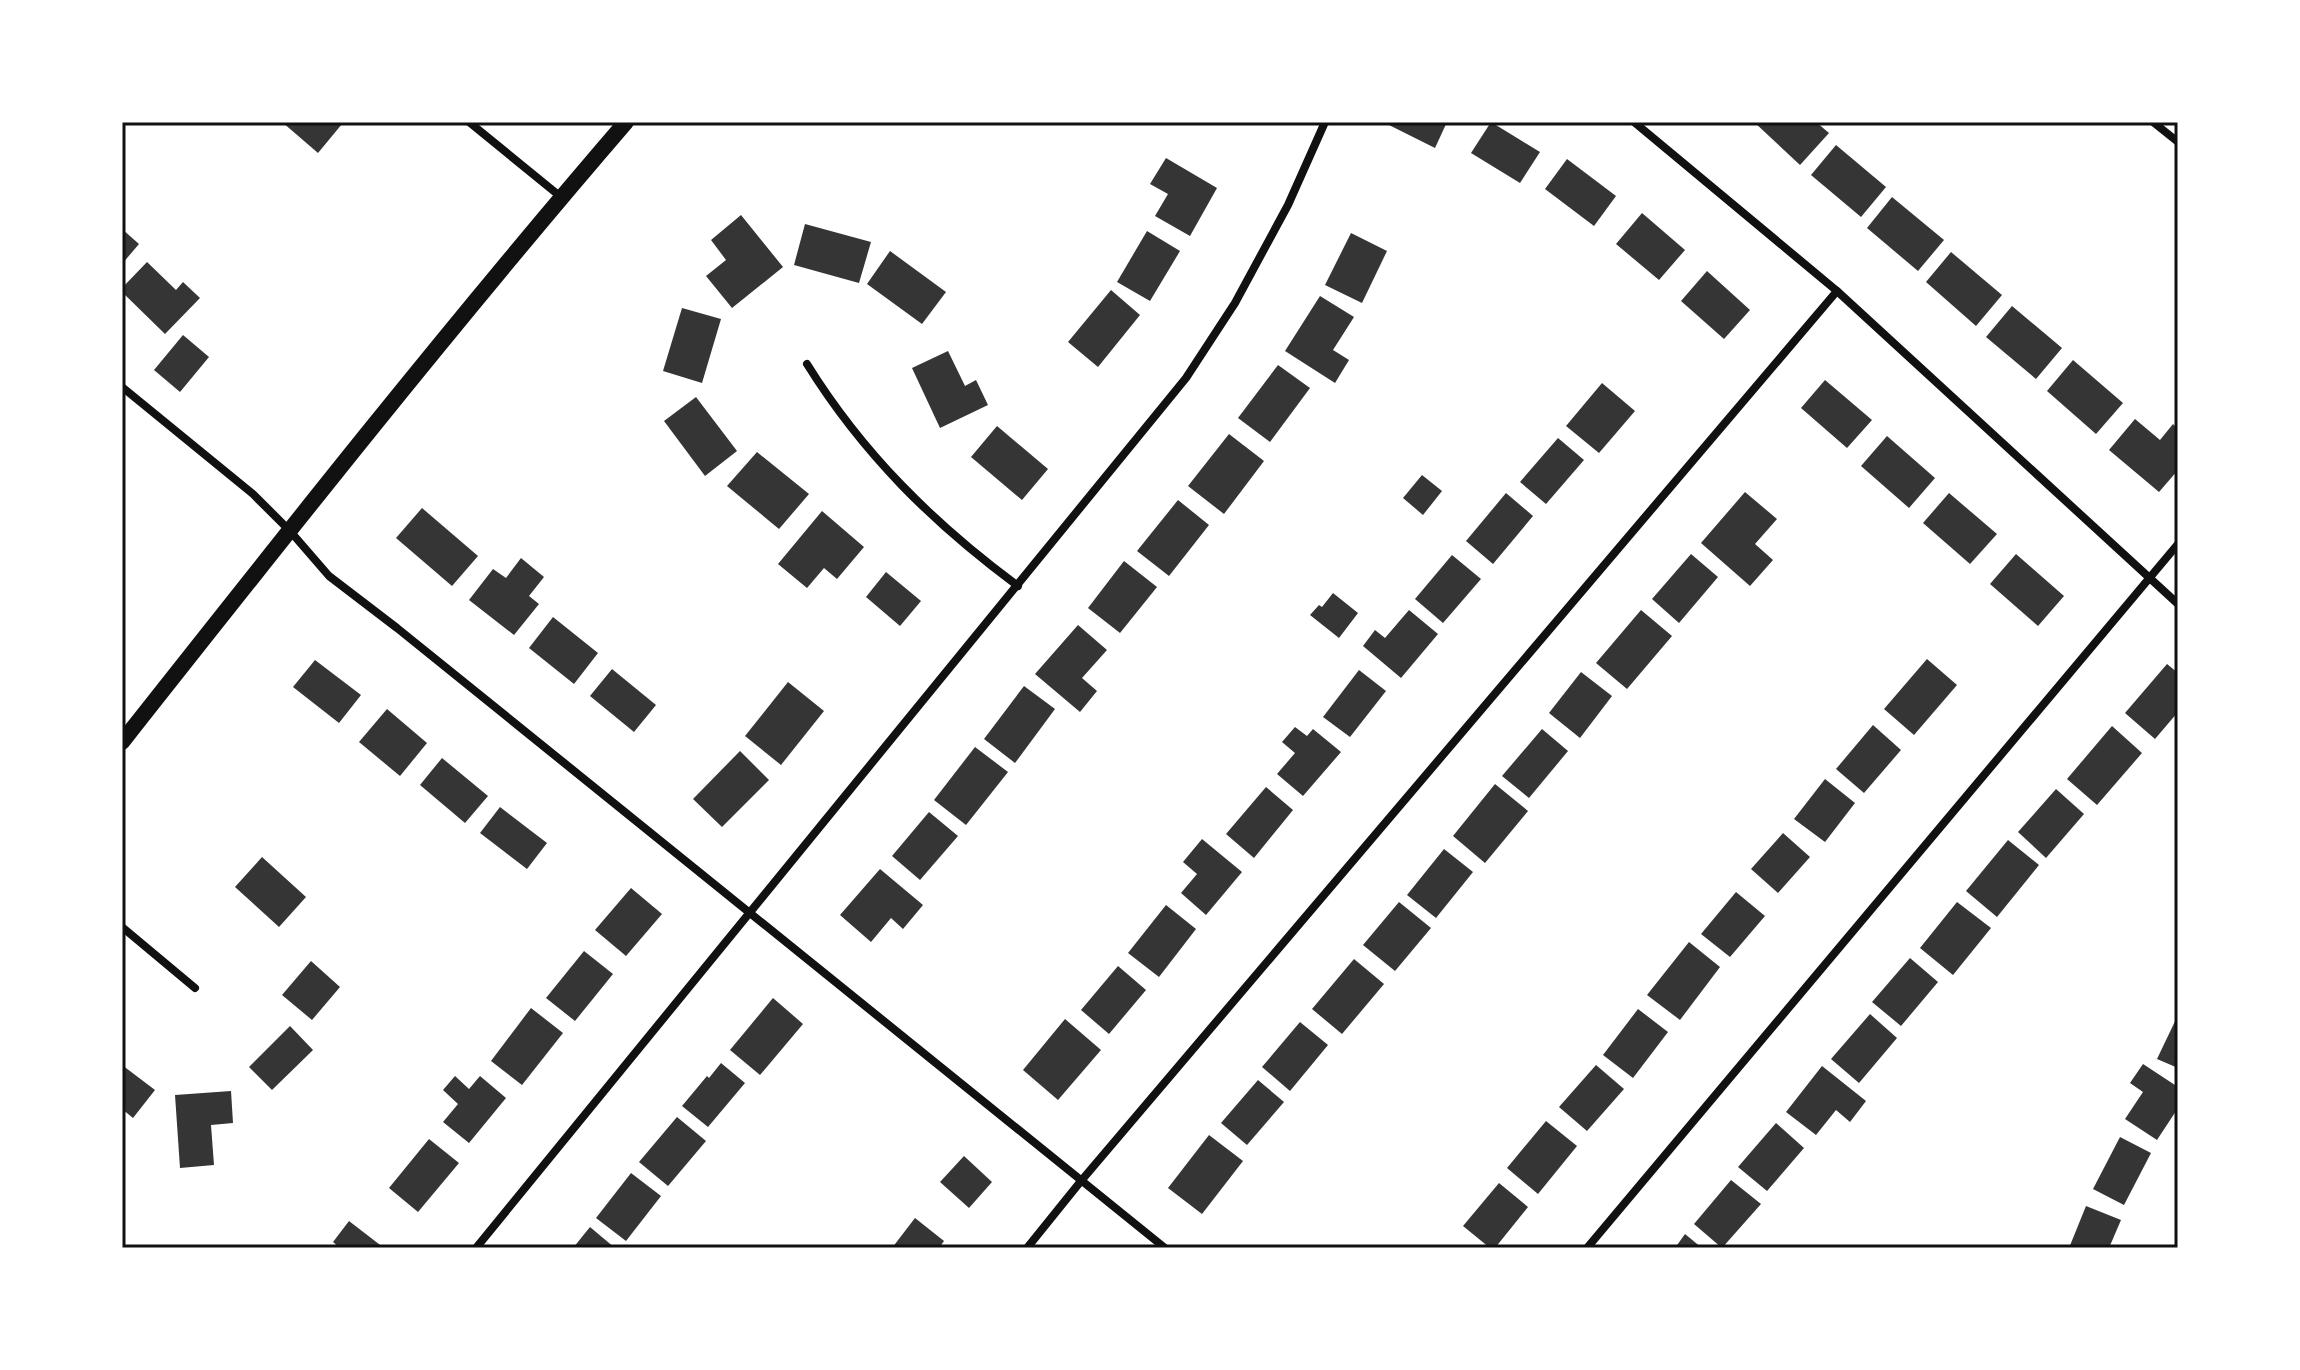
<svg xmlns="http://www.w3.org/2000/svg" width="2300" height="1370" viewBox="0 0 2300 1370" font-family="Cabin,sans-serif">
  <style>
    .building { fill: #353535 }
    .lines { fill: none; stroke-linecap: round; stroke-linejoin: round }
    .minor { stroke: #111; stroke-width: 8 }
    .secondary { stroke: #111; stroke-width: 16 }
    .neatline { fill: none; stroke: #111; stroke-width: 3 }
  </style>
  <rect width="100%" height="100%" fill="#fff"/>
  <g class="building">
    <polygon points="282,122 340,122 342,124 318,153"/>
    <polygon points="1383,122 1447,122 1435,148"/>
    <polygon points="1491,122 1540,152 1520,183 1471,153"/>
    <polygon points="1754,122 1816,122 1829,133 1800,165"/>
    <polygon points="1836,145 1886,187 1861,217 1811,175"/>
    <polygon points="1166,158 1217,188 1190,236 1155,216 1168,194 1150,184"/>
    <polygon points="1567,159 1616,196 1594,226 1545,189"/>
    <polygon points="1892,197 1944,240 1918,271 1867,228"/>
    <polygon points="1642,213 1685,250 1659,280 1616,244"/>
    <polygon points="741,215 783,267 732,308 706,276 726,260 711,240"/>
    <polygon points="805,224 871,242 859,283 794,265"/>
    <polygon points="122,229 139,244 122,264"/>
    <polygon points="1147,231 1180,251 1150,301 1117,282"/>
    <polygon points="1351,233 1387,251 1362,303 1325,285"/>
    <polygon points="890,251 946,292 922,324 867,284"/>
    <polygon points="1951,252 2002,295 1976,326 1926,282"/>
    <polygon points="147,262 176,290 183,282 200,298 165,334 122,292 122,288"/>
    <polygon points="1707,271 1750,310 1724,339 1681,301"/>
    <polygon points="1111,290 1140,315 1098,367 1068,342"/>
    <polygon points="1320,296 1354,317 1333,350 1349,360 1335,383 1285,351"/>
    <polygon points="2012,306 2062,348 2036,379 1986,337"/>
    <polygon points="682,308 721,319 702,383 663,371"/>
    <polygon points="183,335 209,357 180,392 154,370"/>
    <polygon points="948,351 965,386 976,380 988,405 940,428 912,368"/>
    <polygon points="2073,360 2123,403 2096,434 2047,391"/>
    <polygon points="1278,365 1310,388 1270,442 1238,418"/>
    <polygon points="1825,380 1872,420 1847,448 1801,408"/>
    <polygon points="1602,383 1635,411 1599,453 1566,426"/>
    <polygon points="696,397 737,451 705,476 664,421"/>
    <polygon points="2135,419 2160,440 2173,424 2178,429 2178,470 2159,492 2109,450"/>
    <polygon points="997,426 1048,469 1022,500 971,457"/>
    <polygon points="1229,434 1264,461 1224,514 1188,486"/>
    <polygon points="1887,436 1935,478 1909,508 1861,466"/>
    <polygon points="1558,438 1584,460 1546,504 1520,482"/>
    <polygon points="757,452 809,494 779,529 727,486"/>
    <polygon points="1422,475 1442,491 1423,515 1403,498"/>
    <polygon points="1745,492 1777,519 1755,544 1773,560 1750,586 1701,543"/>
    <polygon points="1506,493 1533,516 1493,564 1466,541"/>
    <polygon points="1949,493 1997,534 1970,564 1923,523"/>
    <polygon points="1178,500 1209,525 1169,576 1137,551"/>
    <polygon points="422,508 478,556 452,586 396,538"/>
    <polygon points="822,511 864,547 837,579 824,568 807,588 778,564"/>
    <polygon points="1691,554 1718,577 1679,623 1652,599"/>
    <polygon points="2016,554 2064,596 2038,626 1990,584"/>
    <polygon points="1452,555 1481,579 1443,623 1415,599"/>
    <polygon points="521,558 544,577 529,596 539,604 514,635 469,600 493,569 506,578"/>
    <polygon points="1124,561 1157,587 1120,633 1088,608"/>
    <polygon points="886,572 921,601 900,626 866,597"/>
    <polygon points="1333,593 1358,613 1339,638 1310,615 1319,605 1322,607"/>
    <polygon points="1409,610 1438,634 1401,678 1363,646 1375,630 1385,638"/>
    <polygon points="1641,610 1672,636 1627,689 1596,663"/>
    <polygon points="553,617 598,653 574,684 529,648"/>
    <polygon points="1078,625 1107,650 1082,678 1097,691 1080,712 1035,674"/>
    <polygon points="1927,659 1957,685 1914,735 1884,709"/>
    <polygon points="315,660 361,695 339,723 293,687"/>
    <polygon points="2167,664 2178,673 2178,712 2155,739 2125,713"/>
    <polygon points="612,669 656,705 634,732 590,696"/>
    <polygon points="1359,670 1386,691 1350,737 1323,717"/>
    <polygon points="1581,672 1612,696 1580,738 1549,713"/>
    <polygon points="788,682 824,711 781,765 745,736"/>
    <polygon points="1024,686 1055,709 1015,763 984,739"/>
    <polygon points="387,709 427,743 400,776 359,742"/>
    <polygon points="1873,725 1901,750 1864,793 1836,769"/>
    <polygon points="2112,726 2142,753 2097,805 2067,779"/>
    <polygon points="1295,727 1307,736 1313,729 1341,752 1303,796 1277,774 1295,753 1282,742"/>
    <polygon points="1542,729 1568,751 1529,798 1502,776"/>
    <polygon points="975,747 1008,772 966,825 934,800"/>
    <polygon points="740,751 769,780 722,827 693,799"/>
    <polygon points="442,758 488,796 465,823 420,785"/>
    <polygon points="1825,779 1855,803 1825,842 1794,819"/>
    <polygon points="1495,784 1528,811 1485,863 1453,836"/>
    <polygon points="1266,787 1293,810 1254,858 1226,834"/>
    <polygon points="2056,789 2084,814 2046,858 2018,832"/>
    <polygon points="500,807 547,843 527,869 480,833"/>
    <polygon points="929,812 958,836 920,880 892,856"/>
    <polygon points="1783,833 1810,857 1778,893 1751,869"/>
    <polygon points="1202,839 1242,872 1206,915 1181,893 1197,874 1183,862"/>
    <polygon points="2008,840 2039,865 1997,917 1966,891"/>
    <polygon points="1444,849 1473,872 1436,918 1407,895"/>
    <polygon points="262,857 306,897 279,927 235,887"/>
    <polygon points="880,869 923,905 903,929 891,918 871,942 840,915"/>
    <polygon points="631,888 662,914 626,956 595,930"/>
    <polygon points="1736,892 1765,916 1730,957 1701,934"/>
    <polygon points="1399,902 1431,928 1395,971 1363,945"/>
    <polygon points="1957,902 1991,928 1953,975 1920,948"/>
    <polygon points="1166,905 1196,929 1159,977 1128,953"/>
    <polygon points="1689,942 1720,967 1680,1020 1647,995"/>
    <polygon points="584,951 613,974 575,1021 546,998"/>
    <polygon points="1910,958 1938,982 1901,1026 1872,1002"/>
    <polygon points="1354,959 1384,984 1342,1034 1312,1009"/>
    <polygon points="311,961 340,987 312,1020 282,995"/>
    <polygon points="1118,966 1146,990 1109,1034 1081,1010"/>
    <polygon points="773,998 803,1024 760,1075 730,1050"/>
    <polygon points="531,1008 563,1033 522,1085 491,1061"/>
    <polygon points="1638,1009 1668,1032 1633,1078 1603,1055"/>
    <polygon points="1870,1014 1897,1038 1859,1083 1831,1059"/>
    <polygon points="2178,1015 2178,1068 2157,1059"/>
    <polygon points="1065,1019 1101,1050 1058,1100 1023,1070"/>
    <polygon points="1300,1022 1328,1045 1290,1091 1262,1067"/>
    <polygon points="290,1026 313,1050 272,1090 249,1067"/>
    <polygon points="721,1063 745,1083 708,1127 682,1106 707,1076 709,1078"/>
    <polygon points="2143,1064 2178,1087 2178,1108 2157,1140 2125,1119 2143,1092 2130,1083"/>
    <polygon points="122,1065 155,1090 133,1118 122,1109"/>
    <polygon points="1596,1065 1624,1089 1587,1131 1559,1107"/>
    <polygon points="1822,1066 1866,1101 1850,1122 1836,1110 1816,1135 1786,1112"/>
    <polygon points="455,1076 469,1089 480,1076 506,1098 469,1143 443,1122 458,1104 443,1090"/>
    <polygon points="1258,1080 1284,1102 1247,1145 1221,1123"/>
    <polygon points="231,1091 233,1123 211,1125 214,1165 180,1168 175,1095"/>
    <polygon points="677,1117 706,1141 668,1186 639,1162"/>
    <polygon points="1546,1121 1577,1146 1538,1194 1507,1168"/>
    <polygon points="1776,1123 1804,1148 1767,1191 1738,1167"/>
    <polygon points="1209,1135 1243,1161 1202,1214 1168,1188"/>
    <polygon points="2120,1137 2151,1153 2124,1205 2093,1189"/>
    <polygon points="429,1139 459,1163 418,1212 389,1188"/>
    <polygon points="964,1156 992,1182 969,1208 940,1182"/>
    <polygon points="631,1173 661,1196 626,1241 596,1218"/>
    <polygon points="1731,1180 1761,1204 1722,1248 1694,1224"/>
    <polygon points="1499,1183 1528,1207 1495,1248 1490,1248 1463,1226"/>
    <polygon points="2086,1206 2121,1220 2109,1248 2069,1248"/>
    <polygon points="915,1218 944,1241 939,1248 892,1248"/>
    <polygon points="349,1221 384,1248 340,1248 333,1242"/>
    <polygon points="590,1227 615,1248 573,1248"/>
    <polygon points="1685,1234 1702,1248 1675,1248"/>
  </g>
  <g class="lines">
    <g class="minor">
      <polyline points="469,122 561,197"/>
      <polyline points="1634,122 1837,291 2178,604"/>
      <polyline points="2153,122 2178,142"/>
      <path d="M 807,364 C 863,454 933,523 1018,586"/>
      <polyline points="122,387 253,494 290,531 329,576 397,628 1165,1248"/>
      <polyline points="122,927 195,988"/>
      <polyline points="476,1248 1186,378 1235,303 1288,205 1325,122"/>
      <polyline points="1027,1248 1081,1181 1837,291"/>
      <polyline points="1587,1248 2178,544"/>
    </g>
    <path class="secondary" d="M 122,742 C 287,533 452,324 626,122"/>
  </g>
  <rect width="2300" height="1370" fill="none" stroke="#ffffff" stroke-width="248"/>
  <rect x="124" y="124" width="2052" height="1122" class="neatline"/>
</svg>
